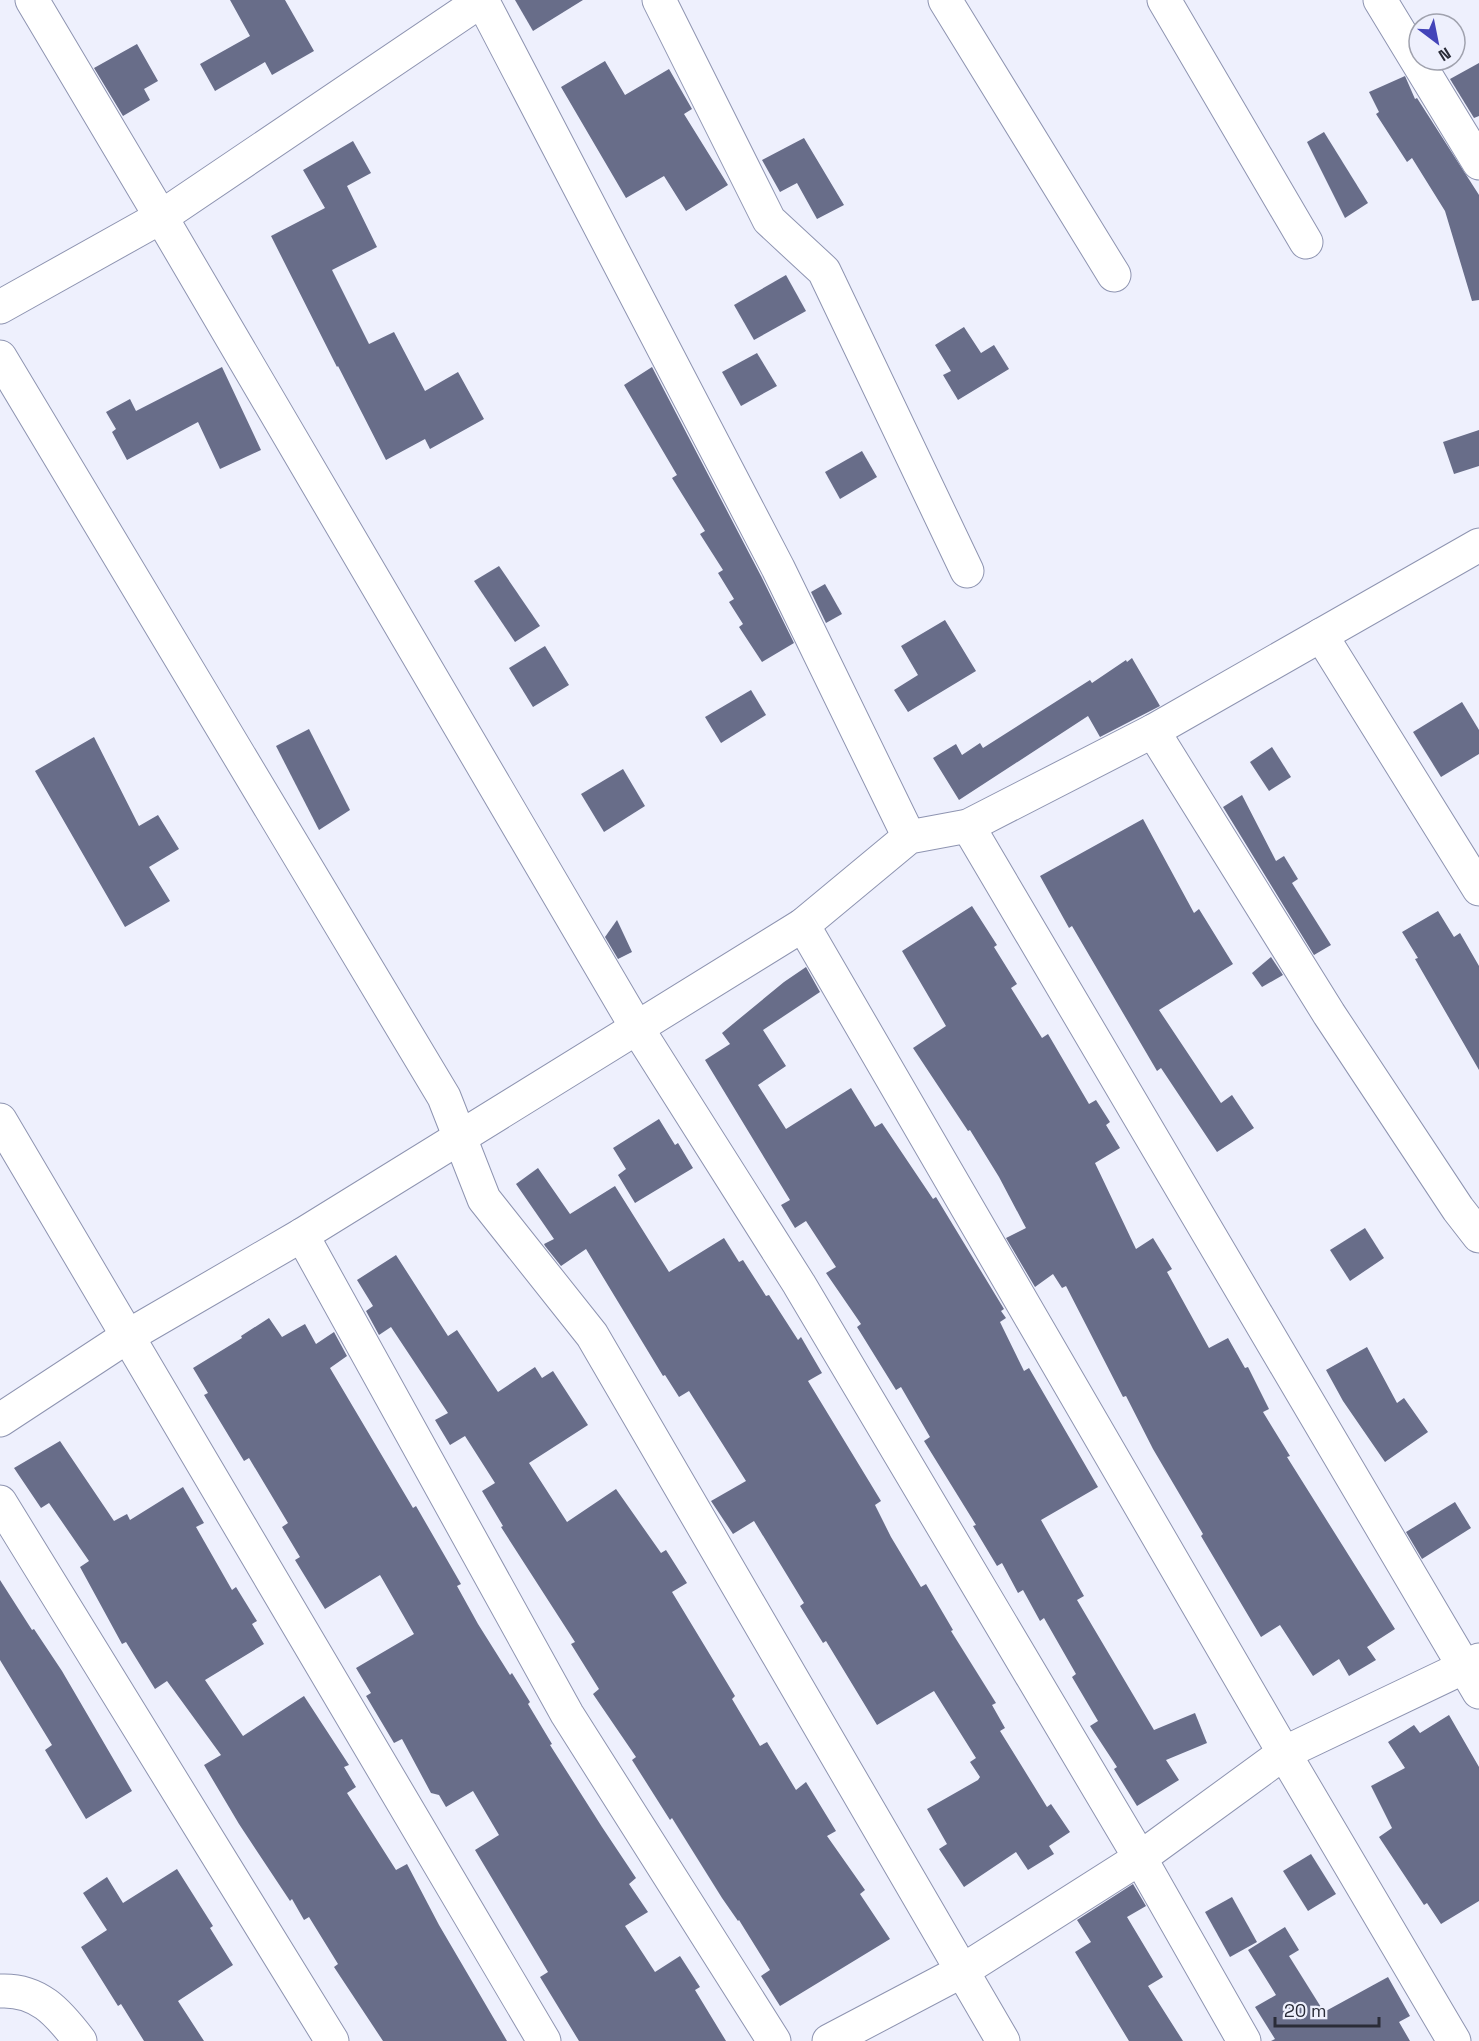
<svg xmlns="http://www.w3.org/2000/svg" width="1479" height="2041" viewBox="0 0 1479 2041" font-family="'Space Grotesk',sans-serif">
  <style>
    .building { fill: #686d89 }
    .lines { fill: none; stroke-linecap: round; stroke-linejoin: round }
    .street-casing { stroke: #8e94b1; stroke-width: 35 }
    .street { stroke: #fff; stroke-width: 33 }
  </style>
  <rect width="100%" height="100%" fill="#eef0fd"/>
  <g class="building">
    <polygon points="230,0 285,0 314,51 272,75 265,62 215,91 200,64 250,36"/>
    <polygon points="515,0 583,0 533,31"/>
    <polygon points="137,44 158,81 144,89 150,100 123,116 94,68"/>
    <polygon points="605,61 625,95 669,69 692,109 684,114 728,185 686,211 664,176 626,198 561,87"/>
    <polygon points="1479,63 1479,116 1474,118 1450,79"/>
    <polygon points="1405,76 1415,99 1417,98 1479,195 1479,300 1472,301 1445,211 1412,158 1407,162 1376,114 1379,112 1369,92"/>
    <polygon points="1324,132 1368,203 1345,218 1307,142"/>
    <polygon points="804,138 844,205 817,219 797,183 780,192 762,160"/>
    <polygon points="353,141 371,173 347,186 377,247 332,270 369,344 394,332 425,391 458,372 484,419 430,449 425,439 386,460 338,366 337,367 271,236 325,208 303,170"/>
    <polygon points="786,275 806,311 754,340 734,305"/>
    <polygon points="964,327 981,353 994,345 1009,369 958,400 943,375 951,371 935,345"/>
    <polygon points="757,353 777,386 741,406 722,372"/>
    <polygon points="222,367 261,450 220,469 198,422 127,460 112,432 116,429 106,412 130,399 136,411"/>
    <polygon points="652,367 761,576 794,643 762,662 739,627 743,624 729,602 734,599 718,573 723,570 700,534 705,531 672,478 677,475 624,385"/>
    <polygon points="1479,430 1479,466 1454,474 1443,442"/>
    <polygon points="862,451 877,477 840,499 825,472"/>
    <polygon points="499,566 540,626 515,642 474,581"/>
    <polygon points="825,584 842,614 826,623 811,592"/>
    <polygon points="945,620 976,671 908,712 894,690 918,675 901,646"/>
    <polygon points="545,646 569,685 533,707 509,668"/>
    <polygon points="1132,658 1160,706 1100,737 1088,716 959,800 933,758 956,744 962,755 980,743 983,748 1090,680 1092,683 1126,660 1127,662"/>
    <polygon points="751,690 766,715 721,743 705,717"/>
    <polygon points="1462,702 1479,730 1479,754 1441,777 1413,732"/>
    <polygon points="309,729 350,810 319,830 276,746"/>
    <polygon points="94,737 139,826 158,815 179,849 149,867 170,901 125,927 35,771"/>
    <polygon points="1272,747 1291,777 1269,791 1250,762"/>
    <polygon points="623,769 645,806 604,832 581,794"/>
    <polygon points="1242,795 1276,861 1284,856 1298,879 1292,883 1331,945 1314,955 1223,807"/>
    <polygon points="1143,819 1194,913 1199,909 1233,964 1159,1010 1221,1103 1232,1095 1254,1128 1217,1152 1161,1068 1157,1071 1072,926 1069,928 1040,876"/>
    <polygon points="972,906 997,945 994,947 1017,984 1011,988 1042,1038 1048,1034 1089,1104 1096,1100 1110,1122 1106,1125 1120,1148 1095,1163 1136,1249 1153,1238 1172,1269 1167,1272 1209,1348 1228,1338 1245,1368 1248,1367 1269,1409 1263,1412 1290,1456 1287,1457 1395,1629 1367,1647 1376,1660 1349,1676 1339,1659 1313,1676 1280,1625 1261,1637 1201,1536 1203,1534 1153,1449 1126,1396 1123,1397 1066,1286 1062,1288 1053,1274 1035,1287 1006,1238 1026,1228 999,1177 970,1130 968,1131 913,1048 946,1026 902,951"/>
    <polygon points="1438,911 1454,937 1460,933 1479,966 1479,1070 1415,959 1418,958 1402,932"/>
    <polygon points="617,920 632,952 618,959 605,937"/>
    <polygon points="1271,957 1283,975 1262,987 1252,973"/>
    <polygon points="806,967 820,992 763,1030 786,1066 758,1085 786,1129 851,1088 875,1127 882,1123 933,1199 936,1197 1004,1309 1001,1311 1006,1318 1000,1322 1024,1371 1029,1368 1098,1487 1041,1520 1084,1596 1077,1600 1154,1730 1195,1713 1207,1743 1166,1760 1179,1780 1137,1806 1114,1769 1117,1767 1090,1726 1098,1721 1072,1677 1076,1674 1044,1618 1040,1621 1023,1590 1018,1593 1002,1563 997,1566 973,1526 976,1525 924,1441 930,1437 901,1387 896,1390 857,1327 861,1324 826,1273 836,1267 806,1221 795,1228 781,1205 790,1200 705,1060 730,1044 722,1033 784,982"/>
    <polygon points="659,1119 675,1145 678,1143 693,1168 635,1203 618,1175 626,1169 613,1148"/>
    <polygon points="538,1168 570,1214 615,1186 669,1272 724,1238 739,1262 743,1260 766,1296 769,1295 798,1340 801,1337 822,1373 808,1381 881,1501 875,1505 891,1537 921,1587 926,1584 953,1630 951,1631 996,1703 992,1705 1005,1728 1000,1731 1047,1807 1051,1804 1070,1832 1049,1846 1054,1854 1028,1870 1016,1852 964,1887 939,1849 947,1844 927,1809 978,1780 980,1777 970,1762 976,1758 934,1691 877,1725 826,1641 823,1643 800,1606 804,1603 754,1521 733,1534 711,1501 746,1481 689,1391 679,1397 665,1375 663,1376 586,1249 561,1266 545,1246 544,1244 554,1239 516,1184"/>
    <polygon points="1365,1228 1384,1258 1350,1281 1330,1250"/>
    <polygon points="396,1255 448,1336 457,1330 498,1392 535,1367 542,1378 553,1371 588,1425 529,1463 567,1522 616,1489 661,1553 666,1550 687,1583 672,1592 735,1696 732,1699 760,1746 767,1742 796,1790 806,1782 836,1831 827,1836 865,1890 860,1894 890,1939 780,2006 761,1976 770,1970 739,1920 738,1921 722,1898 672,1818 670,1820 632,1760 636,1757 593,1694 599,1689 571,1644 575,1642 501,1527 503,1526 482,1491 495,1483 465,1436 450,1445 435,1420 448,1413 391,1327 379,1335 366,1311 373,1306 357,1280"/>
    <polygon points="269,1318 282,1337 305,1324 316,1344 334,1332 347,1356 330,1368 413,1508 416,1506 461,1584 457,1586 478,1624 510,1675 512,1673 530,1702 528,1704 552,1744 550,1745 602,1827 636,1878 629,1884 648,1912 625,1926 655,1972 680,1956 700,1987 695,1990 726,2041 579,2041 540,1977 548,1972 475,1850 499,1835 473,1791 446,1807 439,1795 431,1793 402,1739 394,1743 366,1696 371,1693 356,1668 414,1634 380,1575 325,1609 295,1560 300,1557 282,1527 288,1523 249,1458 244,1461 204,1395 208,1393 193,1368 242,1338 241,1336"/>
    <polygon points="1367,1347 1397,1403 1404,1398 1428,1432 1385,1462 1343,1401 1326,1370"/>
    <polygon points="60,1441 114,1521 127,1514 130,1520 183,1487 204,1523 196,1527 232,1590 236,1587 257,1621 252,1624 264,1644 205,1680 243,1736 304,1696 349,1765 344,1767 356,1787 347,1793 396,1870 407,1864 439,1925 507,2041 383,2041 334,1967 338,1964 309,1917 304,1920 292,1899 290,1901 239,1824 204,1765 221,1755 167,1681 155,1689 126,1642 122,1644 80,1567 89,1561 49,1503 41,1508 14,1468"/>
    <polygon points="1455,1502 1471,1528 1422,1559 1406,1532"/>
    <polygon points="0,1580 32,1630 34,1629 62,1671 132,1791 86,1819 45,1750 52,1745 0,1660"/>
    <polygon points="1449,1715 1479,1767 1479,1901 1441,1924 1427,1903 1424,1905 1379,1837 1392,1828 1371,1786 1405,1768 1388,1742 1414,1725 1420,1733"/>
    <polygon points="1311,1854 1336,1894 1308,1911 1283,1871"/>
    <polygon points="177,1869 213,1926 210,1928 233,1965 178,2001 204,2041 144,2041 121,2004 118,2006 81,1947 107,1930 83,1893 107,1877 123,1903"/>
    <polygon points="1133,1884 1146,1906 1127,1917 1163,1977 1148,1986 1183,2041 1129,2041 1075,1952 1091,1942 1077,1920"/>
    <polygon points="1232,1897 1257,1942 1230,1957 1205,1912"/>
    <polygon points="1285,1927 1299,1950 1289,1956 1324,2012 1388,1977 1410,2016 1399,2022 1410,2041 1271,2041 1275,2039 1255,2007 1276,1995 1248,1950"/>
  </g>
  <g class="lines">
    <defs>
      <g id="street">
        <polyline points="32,0 161,217 637,1028 799,1284 1140,1858 1244,2041"/>
        <polyline points="482,0 778,568 909,837"/>
        <polyline points="659,0 769,220 824,271 967,571"/>
        <polyline points="945,0 1114,275"/>
        <polyline points="1164,0 1306,242"/>
        <polyline points="1380,0 1479,163"/>
        <polyline points="0,307 161,217 482,0"/>
        <polyline points="0,357 444,1097 484,1199 592,1335 1003,2041"/>
        <polyline points="1321,635 1479,889"/>
        <polyline points="1153,731 1329,1014 1458,1209 1479,1236"/>
        <polyline points="968,826 1479,1692"/>
        <polyline points="803,925 1284,1753 1454,2041"/>
        <polyline points="0,1120 544,2041"/>
        <polyline points="302,1235 567,1714 774,2041"/>
        <polyline points="0,1420 128,1336 302,1235 803,925 909,837 968,826 1153,731 1479,545"/>
        <polyline points="0,1502 332,2041"/>
        <path d="M 0,1991 C 38,1989 58,2012 80,2041"/>
        <polyline points="829,2041 962,1971 1140,1858 1284,1753 1479,1660"/>
      </g>
    </defs>
    <use href="#street" class="street-casing"/>
    <use href="#street" class="street"/>
  </g>
  <g transform="translate(1437 42) rotate(148)"><circle r="28" fill="#eef0fd" stroke="#a0a2ae" stroke-width="1.5"/>
  <path d="M0-4.5L10 22L0 15L-10 22Z" fill="#4344b9"/>
  <text y="-9" font-size="16" font-weight="bold" text-anchor="middle" fill="#2a2c38">N</text>
  </g>
  <path d="M1275 2017v9h104v-9" fill="none" stroke="#2a2c38" stroke-width="3"/>
  <text x="1284" y="2017" font-size="18" fill="#2a2c38" stroke="#eef0fd" stroke-width="4.5" paint-order="stroke">20 m</text>
</svg>
